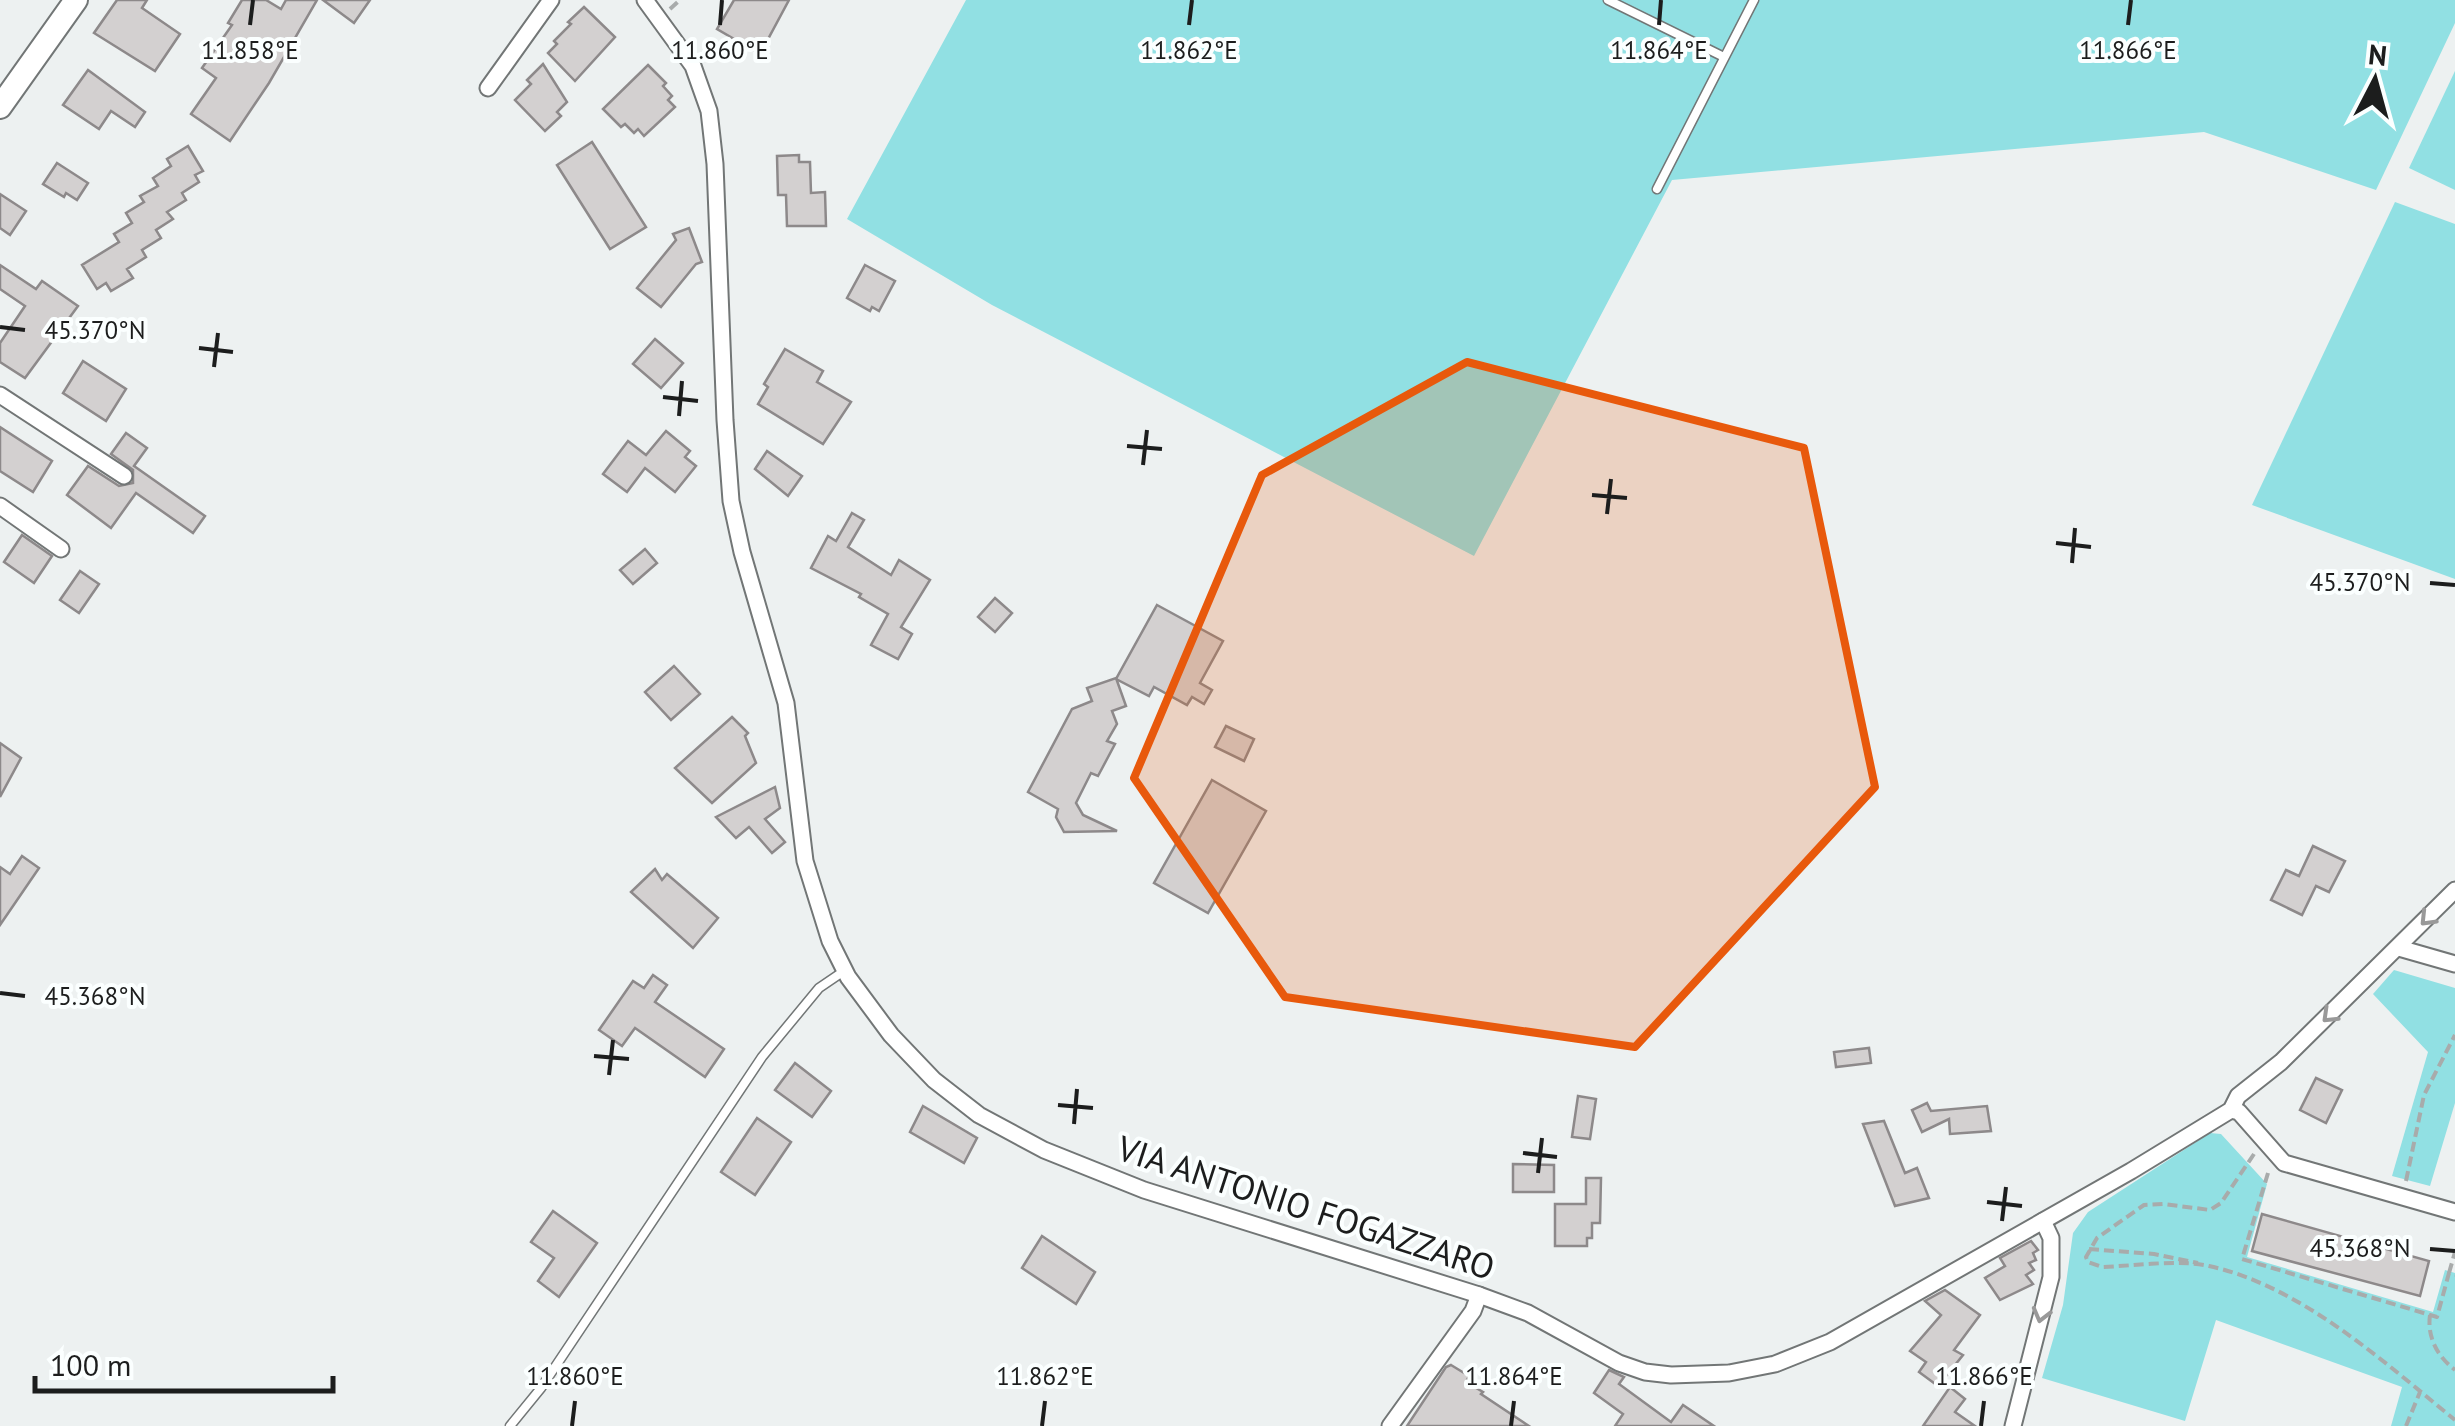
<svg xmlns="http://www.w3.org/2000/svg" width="2455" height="1426" viewBox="0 0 2455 1426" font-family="'PT Sans',sans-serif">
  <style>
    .green { fill: #91e0e3 }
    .building { fill: #d3d0d0; stroke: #8d898a; stroke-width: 2.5 }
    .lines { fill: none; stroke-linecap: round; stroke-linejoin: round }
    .lane-casing { stroke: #727676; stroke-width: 11 }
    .street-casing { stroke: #727676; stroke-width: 19 }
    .secondary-casing { stroke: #727676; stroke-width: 26 }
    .path { stroke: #a8abab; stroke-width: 4; stroke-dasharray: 10 5; stroke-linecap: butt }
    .lane { stroke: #fff; stroke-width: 8 }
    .street { stroke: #fff; stroke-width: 15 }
    .secondary { stroke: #fff; stroke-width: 22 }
    .oneway { stroke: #999 }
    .marked { fill: #e8590c; fill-opacity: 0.2; stroke: #e8590c; stroke-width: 8; stroke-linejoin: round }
    .ticks { fill: none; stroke: #1c1d1d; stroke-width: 4 }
    .labels { text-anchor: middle; stroke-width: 8; stroke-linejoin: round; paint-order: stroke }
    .street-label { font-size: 35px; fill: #1c1d1d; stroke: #fbffff }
    .ticks-label { font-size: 25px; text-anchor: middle; fill: #1c1d1d; stroke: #fbffff; stroke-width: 8; stroke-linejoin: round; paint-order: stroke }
  </style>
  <rect width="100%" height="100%" fill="#edf1f1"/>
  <g class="green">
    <polygon points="966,0 2455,0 2455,23 2376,190 2204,132 1672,180 1474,556 992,305 847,219"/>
    <polygon points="2455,71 2455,190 2409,168"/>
    <polygon points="2395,202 2455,224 2455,579 2252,505"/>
    <polygon points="2394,970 2455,988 2455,1103 2430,1186 2392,1176 2428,1052 2373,994"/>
    <polygon points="2210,1133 2221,1134 2267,1184 2247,1257 2433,1312 2445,1270 2455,1273 2455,1426 2391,1426 2402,1387 2216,1320 2185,1421 2042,1378 2063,1305 2073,1233 2088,1212"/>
  </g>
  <g class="building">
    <polygon points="117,0 147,0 142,8 180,34 155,71 94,33"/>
    <polygon points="242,0 266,0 281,9 286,0 317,0 269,83 230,141 191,114 216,78 202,68 232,25 228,23"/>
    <polygon points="323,0 370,0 354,23"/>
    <polygon points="734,0 789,0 760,54 717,29"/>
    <polygon points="584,7 615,37 575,81 548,53 557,44 554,41 571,24 568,22"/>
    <polygon points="543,64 567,102 557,112 561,116 545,131 515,100 531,84 527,80"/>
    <polygon points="648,65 666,83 663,86 672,96 668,100 675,107 644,136 638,129 634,133 625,124 621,127 603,109"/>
    <polygon points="88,70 145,112 135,127 111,111 99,129 63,105"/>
    <polygon points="592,142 646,227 610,249 557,165"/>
    <polygon points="188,146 203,171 195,175 199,182 182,193 186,200 167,212 173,219 156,230 161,238 142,250 146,257 127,269 133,278 111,291 106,283 97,289 82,265 119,242 114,234 132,223 126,213 144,202 140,196 158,186 153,178 171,166 167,159"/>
    <polygon points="799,155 799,162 810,162 811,193 825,192 826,226 787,226 786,195 778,195 777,156"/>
    <polygon points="57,163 88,183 77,200 66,193 64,197 43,184"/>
    <polygon points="0,194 26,211 10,235 0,228"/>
    <polygon points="689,228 702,262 696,264 661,307 637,288 676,240 673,234"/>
    <polygon points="0,265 36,289 42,281 78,306 25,378 0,362 0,343 25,306 0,289"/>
    <polygon points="865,265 895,281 879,311 872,307 870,311 847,298"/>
    <polygon points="655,339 683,363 661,388 633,364"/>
    <polygon points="785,349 823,371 817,382 851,402 823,444 758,404 768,387 764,384"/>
    <polygon points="83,361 126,389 106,421 63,393"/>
    <polygon points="0,427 52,461 33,492 0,471"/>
    <polygon points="666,431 690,451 685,457 696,466 675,492 645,468 627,492 603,474 628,441 646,455"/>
    <polygon points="126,433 147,448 134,466 205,516 193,533 136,493 111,528 67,495 88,466 119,486 133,483 133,470 111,454"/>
    <polygon points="767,451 802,476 788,496 755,469"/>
    <polygon points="852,513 864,520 848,547 891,575 899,560 930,580 901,627 912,634 898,659 871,645 888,614 859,597 861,594 811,568 828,536 836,541"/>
    <polygon points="22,535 52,556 34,583 4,562"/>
    <polygon points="645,549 657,563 633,584 620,570"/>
    <polygon points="80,571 99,584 79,613 60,600"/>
    <polygon points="995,598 1012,613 995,632 978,617"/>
    <polygon points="1157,605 1223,641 1200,683 1212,690 1204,704 1192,697 1187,705 1154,687 1149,696 1116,679"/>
    <polygon points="674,666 700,694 671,720 645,692"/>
    <polygon points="1116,678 1126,706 1112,711 1117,724 1107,741 1115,744 1098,776 1091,773 1076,803 1083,815 1117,831 1064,832 1056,817 1058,809 1028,792 1072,709 1092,701 1087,688"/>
    <polygon points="732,717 748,733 745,736 756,763 712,803 675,768"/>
    <polygon points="1226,726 1254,739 1244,761 1215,747"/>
    <polygon points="0,743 21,758 0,797"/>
    <polygon points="1212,780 1266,811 1208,913 1154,883"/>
    <polygon points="775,787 780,808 765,819 785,842 772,853 749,827 736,838 716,817"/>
    <polygon points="2313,846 2345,861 2329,892 2316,886 2302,915 2271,900 2286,870 2299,876"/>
    <polygon points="22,856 39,868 0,925 0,867 10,874"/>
    <polygon points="655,869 662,880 667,874 718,918 693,948 631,892"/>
    <polygon points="653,975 667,985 655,1002 724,1049 705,1077 635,1028 622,1046 599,1030 633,981 644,988"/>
    <polygon points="1869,1048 1871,1063 1836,1067 1834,1052"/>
    <polygon points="795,1063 831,1091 812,1117 775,1090"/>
    <polygon points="2316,1078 2342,1090 2326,1123 2300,1110"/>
    <polygon points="1578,1096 1596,1099 1590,1139 1572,1137"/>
    <polygon points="1927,1103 1931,1111 1987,1106 1991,1131 1950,1134 1949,1119 1922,1132 1912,1110"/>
    <polygon points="923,1106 977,1138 964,1163 910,1132"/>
    <polygon points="757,1118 791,1142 755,1195 721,1172"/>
    <polygon points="1884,1121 1905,1173 1917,1168 1929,1198 1895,1206 1863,1124"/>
    <polygon points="1513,1164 1554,1165 1554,1192 1513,1192"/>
    <polygon points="1586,1178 1601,1178 1600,1223 1592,1223 1592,1238 1587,1238 1587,1246 1555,1246 1555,1204 1586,1204"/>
    <polygon points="553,1211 597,1243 559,1297 538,1281 554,1258 531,1242"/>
    <polygon points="2262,1214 2429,1261 2420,1296 2252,1251"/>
    <polygon points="1042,1236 1095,1272 1076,1304 1022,1268"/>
    <polygon points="2031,1241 2038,1250 2033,1253 2036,1260 2029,1263 2034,1270 2026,1275 2033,1284 2000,1300 1985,1278 2005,1266 2000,1258"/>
    <polygon points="1945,1290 1980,1315 1954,1350 1963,1355 1938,1386 1919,1372 1926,1362 1910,1351 1941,1315 1925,1301"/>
    <polygon points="1451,1365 1469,1376 1466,1382 1483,1392 1481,1394 1529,1426 1407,1426 1446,1367"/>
    <polygon points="1609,1370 1624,1377 1619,1384 1671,1422 1683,1405 1714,1426 1615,1426 1623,1414 1594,1393"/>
    <polygon points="1950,1387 1965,1399 1955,1412 1975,1426 1923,1426"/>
  </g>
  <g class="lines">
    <defs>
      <g id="lane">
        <polyline points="1608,0 1724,57"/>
        <polyline points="1657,189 1754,0"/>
        <polyline points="510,1426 541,1388 762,1057 819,988 844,971"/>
      </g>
      <g id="street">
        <polyline points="645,0 693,66 709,111 715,164 725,420 731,501 742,552 786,703 805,861 830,941 848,977 891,1035 934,1080 979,1115 1044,1150 1144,1190 1479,1295 1528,1313 1619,1363 1645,1372 1671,1375 1729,1373 1775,1364 1830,1342 2131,1171 2231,1110 2238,1096 2281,1062 2455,890"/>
        <polyline points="488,88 551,0"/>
        <polyline points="0,395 124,476"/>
        <polyline points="0,506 61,549"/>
        <polyline points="2399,948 2455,964"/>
        <polyline points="2231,1110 2239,1112 2284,1163 2455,1212"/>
        <polyline points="1390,1426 1473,1311 1479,1295"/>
        <polyline points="2013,1426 2051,1277 2051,1238 2043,1221"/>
      </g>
      <polyline id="secondary" points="0,107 76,0"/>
    </defs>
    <use href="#lane" class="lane-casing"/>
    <use href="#street" class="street-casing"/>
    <use href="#secondary" class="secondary-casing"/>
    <g class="path">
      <polyline points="670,9 680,0"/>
      <path d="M 2254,1154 L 2221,1203 L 2210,1210 L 2164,1204 L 2144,1205 L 2097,1238 L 2086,1257 L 2088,1262 L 2102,1267 C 2134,1266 2179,1259 2209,1266 C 2301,1286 2384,1362 2455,1420"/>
      <polyline points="2268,1173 2242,1259 2437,1317 2449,1273 2455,1275"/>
      <polyline points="2406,1181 2424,1095 2455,1035"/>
      <polyline points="2089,1249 2154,1254 2198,1263"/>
      <polyline points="2449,1273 2455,1252"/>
      <path d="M 2430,1315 C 2427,1337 2437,1356 2455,1370"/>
      <polyline points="2406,1426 2420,1392"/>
    </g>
    <use href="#lane" class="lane"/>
    <use href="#street" class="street"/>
    <use href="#secondary" class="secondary"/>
  </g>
  <defs><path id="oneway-chevron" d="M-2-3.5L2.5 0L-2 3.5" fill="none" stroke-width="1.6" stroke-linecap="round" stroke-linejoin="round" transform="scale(2.5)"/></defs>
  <g class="oneway">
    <use href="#oneway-chevron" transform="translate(2427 919) rotate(134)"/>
    <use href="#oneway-chevron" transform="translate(2329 1016) rotate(136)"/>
    <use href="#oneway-chevron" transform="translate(2041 1315) rotate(105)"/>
  </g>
  <path class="marked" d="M 1467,362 L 1804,448 L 1875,787 L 1635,1047 L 1285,997 L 1134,778 L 1262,475 Z"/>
  <path class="ticks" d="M 250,25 L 253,0M 720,25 L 722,0M 1189,25 L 1192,0M 1659,25 L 1661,0M 2128,25 L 2131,0M 0,327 L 25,330M 199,348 L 233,352M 214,367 L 218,333M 663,397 L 698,401M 679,416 L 682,381M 1127,446 L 1162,449M 1143,465 L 1147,430M 1592,495 L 1627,498M 1607,514 L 1611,479M 2056,543 L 2091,547M 2072,563 L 2075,528M 2430,583 L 2455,585M 0,993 L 25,996M 594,1056 L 629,1059M 609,1075 L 613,1040M 1058,1105 L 1093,1108M 1074,1124 L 1077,1089M 1523,1153 L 1557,1157M 1538,1173 L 1542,1138M 1987,1202 L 2022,1206M 2002,1221 L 2006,1187M 2430,1249 L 2455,1251M 572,1426 L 575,1401M 1042,1426 L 1045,1401M 1511,1426 L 1514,1401M 1981,1426 L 1984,1401"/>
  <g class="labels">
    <g class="street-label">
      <text transform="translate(1306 1208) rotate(18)" y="12">VIA ANTONIO FOGAZZARO</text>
    </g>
  </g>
  <g class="ticks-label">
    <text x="250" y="59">11.858°E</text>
    <text x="720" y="59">11.860°E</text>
    <text x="1189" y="59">11.862°E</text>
    <text x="1659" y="59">11.864°E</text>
    <text x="2128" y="59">11.866°E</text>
    <text x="95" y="339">45.370°N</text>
    <text x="2360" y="591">45.370°N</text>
    <text x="95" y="1005">45.368°N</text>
    <text x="2360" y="1257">45.368°N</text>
    <text x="575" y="1385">11.860°E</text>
    <text x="1045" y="1385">11.862°E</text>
    <text x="1514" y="1385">11.864°E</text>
    <text x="1984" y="1385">11.866°E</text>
  </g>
  <g transform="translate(2375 80) rotate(6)" stroke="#fbffff" stroke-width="8" paint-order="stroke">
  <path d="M0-8L18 38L0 25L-18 38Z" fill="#1c1d1d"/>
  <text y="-15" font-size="28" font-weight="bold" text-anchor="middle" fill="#1c1d1d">N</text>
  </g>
  <path d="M35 1376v15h298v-15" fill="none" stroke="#1c1d1d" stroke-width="5"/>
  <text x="50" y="1376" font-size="30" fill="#1c1d1d" stroke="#fbffff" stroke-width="8" paint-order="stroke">100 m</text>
</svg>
